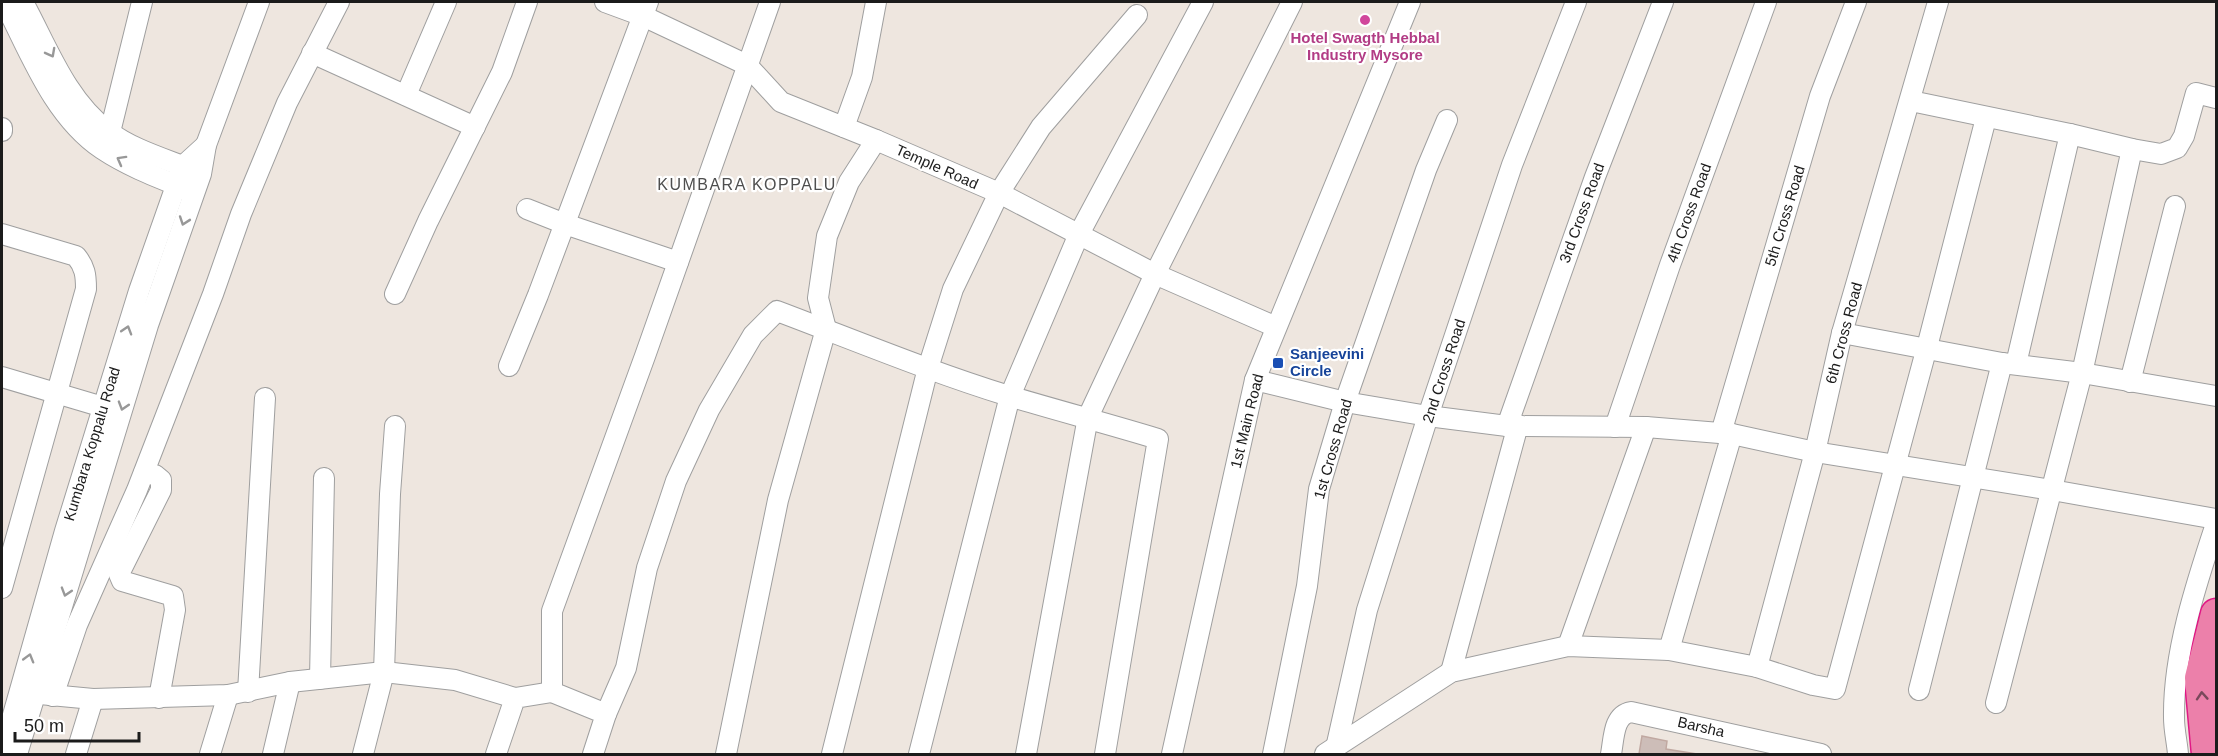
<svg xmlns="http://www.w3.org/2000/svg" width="2218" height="756" viewBox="0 0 2218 756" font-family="Arial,sans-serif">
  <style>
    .building { fill: #cdbdb8; stroke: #c0a8a1; stroke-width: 1.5 }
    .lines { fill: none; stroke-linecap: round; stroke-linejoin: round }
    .minor-casing { stroke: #9f9f9f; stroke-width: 22 }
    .highway-casing { stroke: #e01885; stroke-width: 33 }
    .minor { stroke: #fff; stroke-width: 20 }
    .highway { stroke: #ec80aa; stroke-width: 30 }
    .oneway { stroke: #989898 }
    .oneway2 { stroke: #79485b }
    .hotel-dot { fill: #d1479c; stroke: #fff; stroke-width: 2 }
    .transit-dot { fill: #1a4fb4; stroke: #fff; stroke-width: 2 }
    .labels { text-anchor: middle; stroke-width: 4.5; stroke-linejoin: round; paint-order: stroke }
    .hotel-label { font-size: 15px; font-weight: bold; fill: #b23c85; stroke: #fff }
    .street-label { font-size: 15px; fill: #1b1b1b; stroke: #fff }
    .transit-label { font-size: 15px; font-weight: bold; fill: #164399; stroke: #fff; text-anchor: start }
    .neighbourhood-label { font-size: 16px; letter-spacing: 1.5px; fill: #4e4e4e; stroke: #fff }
  </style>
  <rect width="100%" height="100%" fill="#eee6df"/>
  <polygon class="building" points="1642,736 1667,741 1666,749 1697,754 1639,754"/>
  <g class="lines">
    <defs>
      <g id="minor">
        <path d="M 4,2 C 30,52 53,116 102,149 C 129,167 159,178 189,190"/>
        <path d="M 23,2 C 47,46 66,100 108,131 C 133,150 166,159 195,171"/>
        <polyline points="605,2 643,16 747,65 781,102 876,140 999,193 1155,274 1276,327"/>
        <polyline points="312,53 475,127"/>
        <polyline points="406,95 446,2"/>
        <polyline points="1911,101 2070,134 2132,149 2161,154 2177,148 2184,136 2196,93 2216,98"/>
        <polyline points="844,127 862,77 876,2"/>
        <polyline points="2,131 2,128"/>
        <polyline points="110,132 142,2"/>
        <polyline points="527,209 565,224 678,262"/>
        <path d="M 2,234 L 76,256 C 85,267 86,275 86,289 L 2,588"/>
        <polyline points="395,294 428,221 502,72 527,2"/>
        <polyline points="1842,333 2002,363 2082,373 2216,396"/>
        <polyline points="2016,364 2070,134"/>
        <polyline points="509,366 538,295 648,2"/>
        <polyline points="2,377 103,407"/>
        <polyline points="1255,380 1345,402 1428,416 1507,426 1646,427 1732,434 1815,452 2052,490 2216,519"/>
        <polyline points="2130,382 2175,206"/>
        <polyline points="1507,426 1595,177 1663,2"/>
        <polyline points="1615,427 1670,265 1766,2"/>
        <polyline points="1721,433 1820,96 1856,2"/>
        <polyline points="144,473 155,475 161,480 161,490 119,574 122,581 173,596 175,610 159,698"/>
        <polyline points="1568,646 1646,427"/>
        <polyline points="1669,650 1732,434"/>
        <polyline points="1757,667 1815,452 1842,333 1938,2"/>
        <polyline points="1451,672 1518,425"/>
        <polyline points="320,679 324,478"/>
        <polyline points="1919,690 2002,363"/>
        <polyline points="248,692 265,398"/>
        <polyline points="40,694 93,699 228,695 290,682 384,672 455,680 515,698"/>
        <polyline points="53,696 77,625 137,490 213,294 241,214 287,103 339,2"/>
        <polyline points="1996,703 2082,373 2132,149"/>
        <path d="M 606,714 L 626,668 L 647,568 L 676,481 L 709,410 L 753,335 L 777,311 C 854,340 931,372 1009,396 C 1059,411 1109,424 1158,439 L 1105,754"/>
        <polyline points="1336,748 1367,610 1428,416 1512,165 1576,2"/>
        <polyline points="2,754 65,531 139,291 183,166 206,145"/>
        <polyline points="17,754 148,325 201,174 206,145 259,2"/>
        <polyline points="76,754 93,699"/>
        <polyline points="210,754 228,695"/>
        <polyline points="273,754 290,682"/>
        <polyline points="363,754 384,672 390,494 395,426"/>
        <polyline points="496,754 515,698 552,692"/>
        <polyline points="593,754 606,714 552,692 552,611 645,356 770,2"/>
        <polyline points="726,754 778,500 826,329 818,298 827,236 849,182 876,140"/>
        <polyline points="832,754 928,368 953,289 999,193 1041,127 1137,15"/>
        <polyline points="919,754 1010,396 1079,234 1203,2"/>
        <polyline points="1026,754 1088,417 1155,274 1292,2"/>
        <polyline points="1172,754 1255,380 1410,2"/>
        <polyline points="1273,754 1307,586 1319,489 1345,402 1426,170 1447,120"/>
        <polyline points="1325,754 1451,672 1568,646 1669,650 1757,667 1813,685 1835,689 1927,347 1986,118"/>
        <path d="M 1611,754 C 1614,739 1613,715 1631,712 L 1821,754"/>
        <path d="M 2178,754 C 2177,742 2174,730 2174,718 C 2173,654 2196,584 2216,524"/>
      </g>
      <polyline id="highway" points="2207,754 2200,678 2216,614"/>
    </defs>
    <use href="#minor" class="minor-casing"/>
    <use href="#highway" class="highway-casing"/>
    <use href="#minor" class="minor"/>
    <use href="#highway" class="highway"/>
  </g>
  <defs><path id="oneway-chevron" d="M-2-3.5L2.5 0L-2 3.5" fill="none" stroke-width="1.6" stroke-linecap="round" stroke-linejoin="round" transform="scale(1.5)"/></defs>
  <g class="oneway">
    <use href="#oneway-chevron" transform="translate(51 53) rotate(62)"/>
    <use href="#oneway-chevron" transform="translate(121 160) rotate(-151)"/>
    <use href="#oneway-chevron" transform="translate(184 221) rotate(109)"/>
    <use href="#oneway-chevron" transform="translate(127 330) rotate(-73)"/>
    <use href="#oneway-chevron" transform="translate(123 406) rotate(107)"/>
    <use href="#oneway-chevron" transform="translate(66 592) rotate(107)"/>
    <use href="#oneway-chevron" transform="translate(29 658) rotate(-74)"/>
  </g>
  <use class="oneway2" href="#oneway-chevron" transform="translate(2202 696) rotate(-94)"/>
  <circle class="hotel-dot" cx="1365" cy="20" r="6"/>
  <rect class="transit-dot" x="1272" y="357" width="12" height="12" rx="3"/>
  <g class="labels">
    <g class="hotel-label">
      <text x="1365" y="43">Hotel Swagth Hebbal<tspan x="1365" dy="17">Industry Mysore</tspan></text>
    </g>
    <g class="street-label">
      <text transform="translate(937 167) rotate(24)" y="5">Temple Road</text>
      <text transform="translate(1582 213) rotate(-70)" y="5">3rd Cross Road</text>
      <text transform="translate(1689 213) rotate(-70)" y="5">4th Cross Road</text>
      <text transform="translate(1785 216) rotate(-73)" y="5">5th Cross Road</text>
      <text transform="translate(1844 333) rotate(-75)" y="5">6th Cross Road</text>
      <text transform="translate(1444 371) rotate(-72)" y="5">2nd Cross Road</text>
      <text transform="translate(1247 421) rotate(-76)" y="5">1st Main Road</text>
      <text transform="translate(92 444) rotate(-73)" y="5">Kumbara Koppalu Road</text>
      <text transform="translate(1333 449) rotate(-74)" y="5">1st Cross Road</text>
      <text transform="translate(1701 727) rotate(13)" y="5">Barsha</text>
    </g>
    <g class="transit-label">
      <text x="1290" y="359">Sanjeevini<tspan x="1290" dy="17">Circle</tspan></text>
    </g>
    <g class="neighbourhood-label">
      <text x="747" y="190">KUMBARA KOPPALU</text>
    </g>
  </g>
  <rect width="2218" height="756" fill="none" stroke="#1b1b1b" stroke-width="6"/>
  <path d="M15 732v9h124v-9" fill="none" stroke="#1b1b1b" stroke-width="3"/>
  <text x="24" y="732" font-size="18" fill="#1b1b1b" stroke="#ffffff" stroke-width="4.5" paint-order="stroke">50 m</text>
</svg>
